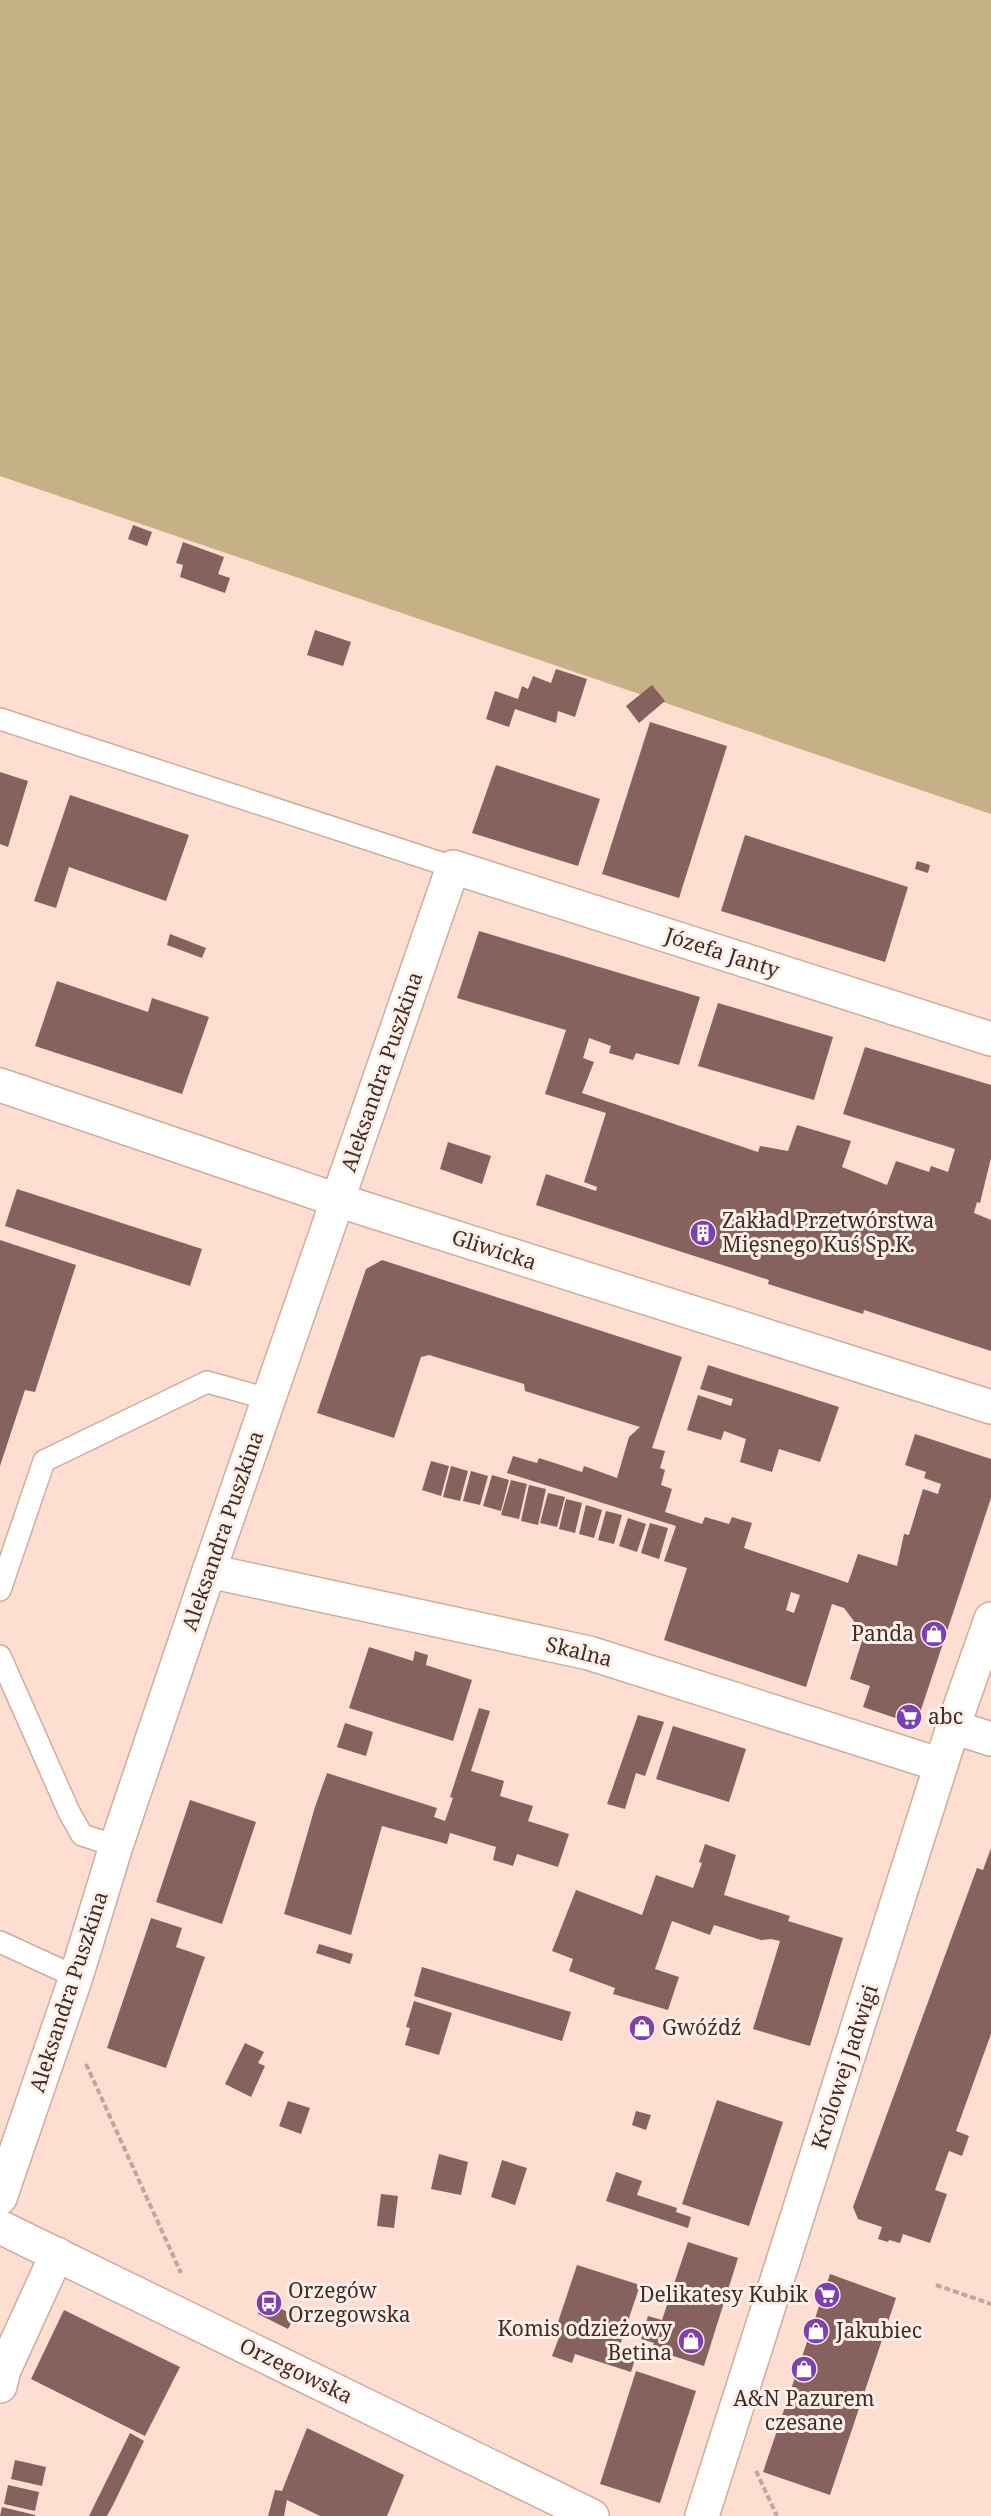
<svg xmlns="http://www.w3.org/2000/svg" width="991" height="2516" viewBox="0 0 991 2516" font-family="'Noto Serif',serif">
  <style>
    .green { fill: #c6b186 }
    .building { fill: #86615e; fill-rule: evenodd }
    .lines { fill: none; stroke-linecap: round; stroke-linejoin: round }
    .service-casing { stroke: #d0ac9c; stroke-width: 24 }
    .minor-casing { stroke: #d0ac9c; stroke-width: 36 }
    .tertiary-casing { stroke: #d0ac9c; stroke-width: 36 }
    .path { stroke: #c0a69b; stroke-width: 4; stroke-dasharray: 6 3; stroke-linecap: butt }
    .service { stroke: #fff; stroke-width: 21 }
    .minor { stroke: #fff; stroke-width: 33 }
    .tertiary { stroke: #fff; stroke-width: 33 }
    .labels { text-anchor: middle; stroke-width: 6; stroke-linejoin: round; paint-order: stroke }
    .street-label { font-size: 21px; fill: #3d2f28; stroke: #ffefe8 }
    .poi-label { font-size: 21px; fill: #3d2f28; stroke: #ffefe8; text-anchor: start }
  </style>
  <rect width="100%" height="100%" fill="#fdded1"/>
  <polygon class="green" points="0,0 991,0 991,814 0,476"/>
  <g class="building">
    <polygon points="133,525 152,532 147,546 128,539"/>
    <polygon points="183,542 224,557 218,574 230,578 225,593 180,577 183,565 176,563"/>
    <polygon points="315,630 351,642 343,666 307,655"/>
    <polygon points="556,669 587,679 575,717 558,711 556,723 515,709 509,727 486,719 495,691 518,699 522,686 528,689 533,676 551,683"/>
    <polygon points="652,685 665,701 639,723 626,706"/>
    <polygon points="650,722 727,746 679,898 602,874"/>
    <polygon points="496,765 600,799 578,866 472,833"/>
    <polygon points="0,772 28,781 8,847 0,844"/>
    <polygon points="70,795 189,835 166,901 69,867 56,908 34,901"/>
    <polygon points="745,835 908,887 885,962 721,911"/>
    <polygon points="917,861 930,865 928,873 915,869"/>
    <polygon points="479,931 700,997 679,1065 636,1053 633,1060 609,1053 611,1046 589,1038 583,1058 594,1062 582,1093 758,1152 760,1146 788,1151 797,1125 851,1141 842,1167 887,1185 896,1161 929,1172 931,1166 948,1172 955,1149 843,1114 865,1047 991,1085 991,1158 980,1203 977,1202 974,1213 991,1220 991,1351 864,1310 863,1314 768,1284 769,1280 536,1205 546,1174 596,1191 597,1187 584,1182 606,1113 545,1094 566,1030 457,998"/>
    <polygon points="170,934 206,948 202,958 167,945"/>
    <polygon points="57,981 148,1012 152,998 209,1017 182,1094 35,1046"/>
    <polygon points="718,1003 833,1037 814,1100 698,1066"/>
    <polygon points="448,1142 491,1156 482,1184 440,1169"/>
    <polygon points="17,1189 202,1249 190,1286 5,1226"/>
    <polygon points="0,1240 76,1265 35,1392 25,1390 0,1466"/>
    <path d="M 382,1260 L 682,1357 L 652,1448 L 665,1451 L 660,1468 L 665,1470 L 661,1485 L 672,1489 L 665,1512 L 702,1524 L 705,1517 L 729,1524 L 732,1517 L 752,1523 L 744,1548 L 840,1580 L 848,1583 L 858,1554 L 897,1566 L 904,1534 L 909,1535 L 923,1489 L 938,1494 L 941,1484 L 924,1478 L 926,1472 L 905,1465 L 915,1434 L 991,1459 L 991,1498 L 916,1725 L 863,1707 L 870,1686 L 850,1679 L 866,1628 L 857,1625 L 844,1608 L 832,1604 L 806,1687 L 664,1640 L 687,1568 L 664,1561 L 676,1526 L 507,1473 L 513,1456 L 537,1463 L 539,1458 L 582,1472 L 584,1466 L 617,1478 L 629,1437 L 640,1427 L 525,1391 L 524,1384 L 429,1355 L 421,1357 L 394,1438 L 317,1413 L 366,1269 ZM 791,1592 L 800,1595 L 794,1613 L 786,1610 Z"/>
    <polygon points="708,1365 839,1407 820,1462 779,1449 772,1472 740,1462 746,1439 724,1431 721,1440 687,1430 698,1395 731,1406 733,1399 700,1389"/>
    <polygon points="431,1461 449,1466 441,1496 422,1490"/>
    <polygon points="451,1466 468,1471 460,1501 443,1497"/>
    <polygon points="471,1471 488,1476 480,1505 463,1501"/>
    <polygon points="492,1475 509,1480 501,1511 483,1506"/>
    <polygon points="511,1480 527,1484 519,1519 501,1515"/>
    <polygon points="529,1485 546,1489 538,1525 521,1521"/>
    <polygon points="548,1493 565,1497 557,1527 540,1523"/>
    <polygon points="566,1499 582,1503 575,1533 559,1529"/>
    <polygon points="586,1505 602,1510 594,1538 579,1534"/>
    <polygon points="606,1511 622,1515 614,1544 598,1540"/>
    <polygon points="628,1518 646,1524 637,1552 619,1546"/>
    <polygon points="650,1523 668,1528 659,1559 641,1553"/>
    <polygon points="369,1647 413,1661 415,1651 428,1655 426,1665 472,1680 453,1741 349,1708"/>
    <polygon points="479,1708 490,1711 471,1771 504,1781 500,1796 533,1806 528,1821 569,1834 558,1867 517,1854 513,1866 493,1860 496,1847 450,1833 447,1844 382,1826 351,1935 284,1914 315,1807 327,1773 437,1808 434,1817 445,1821 453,1798 450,1797"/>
    <polygon points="638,1715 664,1722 645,1776 636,1773 625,1809 607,1804"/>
    <polygon points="345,1723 373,1732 366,1756 337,1747"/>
    <polygon points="673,1726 746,1749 729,1802 656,1779"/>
    <polygon points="190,1800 256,1822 222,1924 156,1902"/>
    <polygon points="705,1844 736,1855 724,1895 790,1916 788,1921 843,1938 810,2046 753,2029 780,1941 771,1939 761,1940 714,1925 710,1935 672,1921 655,1969 679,1977 668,2010 613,1994 615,1988 569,1971 573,1959 552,1951 576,1890 642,1915 656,1875 693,1888 702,1863 699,1862"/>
    <polygon points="991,1848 991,2034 956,2131 969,2136 962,2156 949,2151 935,2190 947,2194 930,2243 903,2234 900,2243 889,2240 888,2242 878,2239 882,2227 858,2219 853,2207 977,1868 983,1870"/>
    <polygon points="151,1918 182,1928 176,1947 205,1957 166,2068 107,2048"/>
    <polygon points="319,1944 353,1954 350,1964 316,1953"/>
    <polygon points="422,1967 571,2012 562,2041 414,1996"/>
    <polygon points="414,2001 452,2013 439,2055 405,2045 410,2028 406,2027"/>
    <polygon points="245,2043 264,2052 258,2063 265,2066 251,2097 225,2084"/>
    <polygon points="717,2100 783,2122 749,2226 682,2204"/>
    <polygon points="288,2101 310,2108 301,2134 279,2126"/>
    <polygon points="636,2111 651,2115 646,2130 632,2125"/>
    <polygon points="439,2154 468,2162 461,2195 431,2189"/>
    <polygon points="502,2160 527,2168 515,2205 491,2197"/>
    <polygon points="616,2172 642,2181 637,2195 677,2208 676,2212 691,2217 688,2228 606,2201"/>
    <polygon points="381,2194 398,2196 394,2228 377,2226"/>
    <polygon points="688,2242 738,2258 704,2366 652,2349 654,2343 641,2339 648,2316 662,2320"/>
    <polygon points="577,2265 640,2285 617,2354 635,2359 631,2372 575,2354 572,2363 552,2356 560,2335 554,2334"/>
    <polygon points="830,2274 896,2298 830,2495 763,2472"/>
    <polygon points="264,2300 295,2316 288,2329 258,2314"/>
    <polygon points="64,2310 180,2367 145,2436 31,2379"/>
    <polygon points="636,2371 696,2391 660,2503 600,2484"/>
    <polygon points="307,2428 404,2475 387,2516 320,2516 287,2500 284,2516 268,2516 275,2490 282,2491"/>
    <polygon points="130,2433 144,2441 114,2503 107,2516 89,2516"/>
    <polygon points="15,2460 46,2467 42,2486 11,2479"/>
    <polygon points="8,2485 39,2492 35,2511 4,2504"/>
    <polygon points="2,2507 35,2515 35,2516 0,2516"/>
  </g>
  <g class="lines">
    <defs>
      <g id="service">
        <polyline points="0,719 453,867"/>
        <polyline points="0,1590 44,1461 207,1382 268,1399"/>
        <polyline points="0,1656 69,1812 82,1835 116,1846"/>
        <polyline points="0,1942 76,1977"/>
      </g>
      <g id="minor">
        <polyline points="0,1085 337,1200 991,1407"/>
        <polyline points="209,1571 589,1653 941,1765"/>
        <polyline points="953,1727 991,1739"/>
        <polyline points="0,2198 76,1977 116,1846 209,1571 453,867 991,1039"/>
        <polyline points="0,2386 4,2370 57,2254"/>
        <polyline points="702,2516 953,1727 991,1619"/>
      </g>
      <polyline id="tertiary" points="0,2227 592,2516"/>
    </defs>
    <use href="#service" class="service-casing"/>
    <use href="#minor" class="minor-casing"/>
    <use href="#tertiary" class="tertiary-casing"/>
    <g class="path">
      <polyline points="86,2064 181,2273"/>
      <polyline points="936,2285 991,2304"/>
      <polyline points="756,2471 777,2516"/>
    </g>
    <use href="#service" class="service"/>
    <use href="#minor" class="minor"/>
    <use href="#tertiary" class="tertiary"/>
  </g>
  <defs>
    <symbol id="building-disc" viewBox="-11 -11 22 22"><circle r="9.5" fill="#7c3fb4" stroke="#ffefe8"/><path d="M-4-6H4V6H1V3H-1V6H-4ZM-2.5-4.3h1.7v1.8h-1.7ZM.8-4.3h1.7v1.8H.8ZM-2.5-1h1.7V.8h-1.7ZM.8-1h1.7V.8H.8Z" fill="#fff"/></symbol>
    <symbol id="shop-disc" viewBox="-11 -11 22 22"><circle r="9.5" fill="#7c3fb4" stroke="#ffefe8"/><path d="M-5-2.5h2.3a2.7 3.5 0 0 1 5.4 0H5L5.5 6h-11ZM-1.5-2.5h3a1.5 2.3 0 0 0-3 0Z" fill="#fff"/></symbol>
    <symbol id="supermarket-disc" viewBox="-11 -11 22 22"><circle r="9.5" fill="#7c3fb4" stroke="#ffefe8"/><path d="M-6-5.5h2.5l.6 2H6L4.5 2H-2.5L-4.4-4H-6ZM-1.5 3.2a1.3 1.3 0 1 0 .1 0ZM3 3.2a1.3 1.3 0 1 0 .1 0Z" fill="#fff"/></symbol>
    <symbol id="bus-disc" viewBox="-11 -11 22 22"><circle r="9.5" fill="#7c3fb4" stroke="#ffefe8"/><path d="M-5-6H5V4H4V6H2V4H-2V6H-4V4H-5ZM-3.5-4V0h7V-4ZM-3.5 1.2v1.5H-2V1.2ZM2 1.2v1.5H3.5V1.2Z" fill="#fff"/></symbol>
  </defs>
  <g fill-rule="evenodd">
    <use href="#building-disc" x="688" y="1218" width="30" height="30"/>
    <use href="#shop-disc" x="919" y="1619" width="30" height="30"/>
    <use href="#supermarket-disc" x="894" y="1702" width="30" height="30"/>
    <use href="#shop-disc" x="627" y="2013" width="30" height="30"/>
    <use href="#supermarket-disc" x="812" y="2280" width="30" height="30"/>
    <use href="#bus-disc" x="254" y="2288" width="30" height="30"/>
    <use href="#shop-disc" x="801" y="2316" width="30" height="30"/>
    <use href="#shop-disc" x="676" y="2326" width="30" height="30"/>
    <use href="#shop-disc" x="789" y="2354" width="30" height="30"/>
  </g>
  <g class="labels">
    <g class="street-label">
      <text transform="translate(722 953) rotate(18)" y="7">Józefa Janty</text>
      <text transform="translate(382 1072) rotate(-71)" y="7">Aleksandra Puszkina</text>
      <text transform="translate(494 1250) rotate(18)" y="7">Gliwicka</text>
      <text transform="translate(223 1531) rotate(-71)" y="7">Aleksandra Puszkina</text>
      <text transform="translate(579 1652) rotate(14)" y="7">Skalna</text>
      <text transform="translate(69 1992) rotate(-72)" y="7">Aleksandra Puszkina</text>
      <text transform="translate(845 2067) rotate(-72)" y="7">Królowej Jadwigi</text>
      <text transform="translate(296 2371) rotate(26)" y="7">Orzegowska</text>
    </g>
    <g class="poi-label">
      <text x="722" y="1228">Zakład Przetwórstwa<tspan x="722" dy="24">Mięsnego Kuś Sp.K.</tspan></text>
      <text x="914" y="1641" text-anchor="end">Panda</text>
      <text x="928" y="1724">abc</text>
      <text x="662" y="2035">Gwóźdź</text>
      <text x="288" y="2298">Orzegów<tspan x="288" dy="24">Orzegowska</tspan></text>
      <text x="808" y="2302" text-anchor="end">Delikatesy Kubik</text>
      <text x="672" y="2336" text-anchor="end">Komis odzieżowy<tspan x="672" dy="24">Betina</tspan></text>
      <text x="836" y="2338">Jakubiec</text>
      <text x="804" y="2406" text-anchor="middle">A&amp;N Pazurem<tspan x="804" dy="24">czesane</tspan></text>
    </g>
  </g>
</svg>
